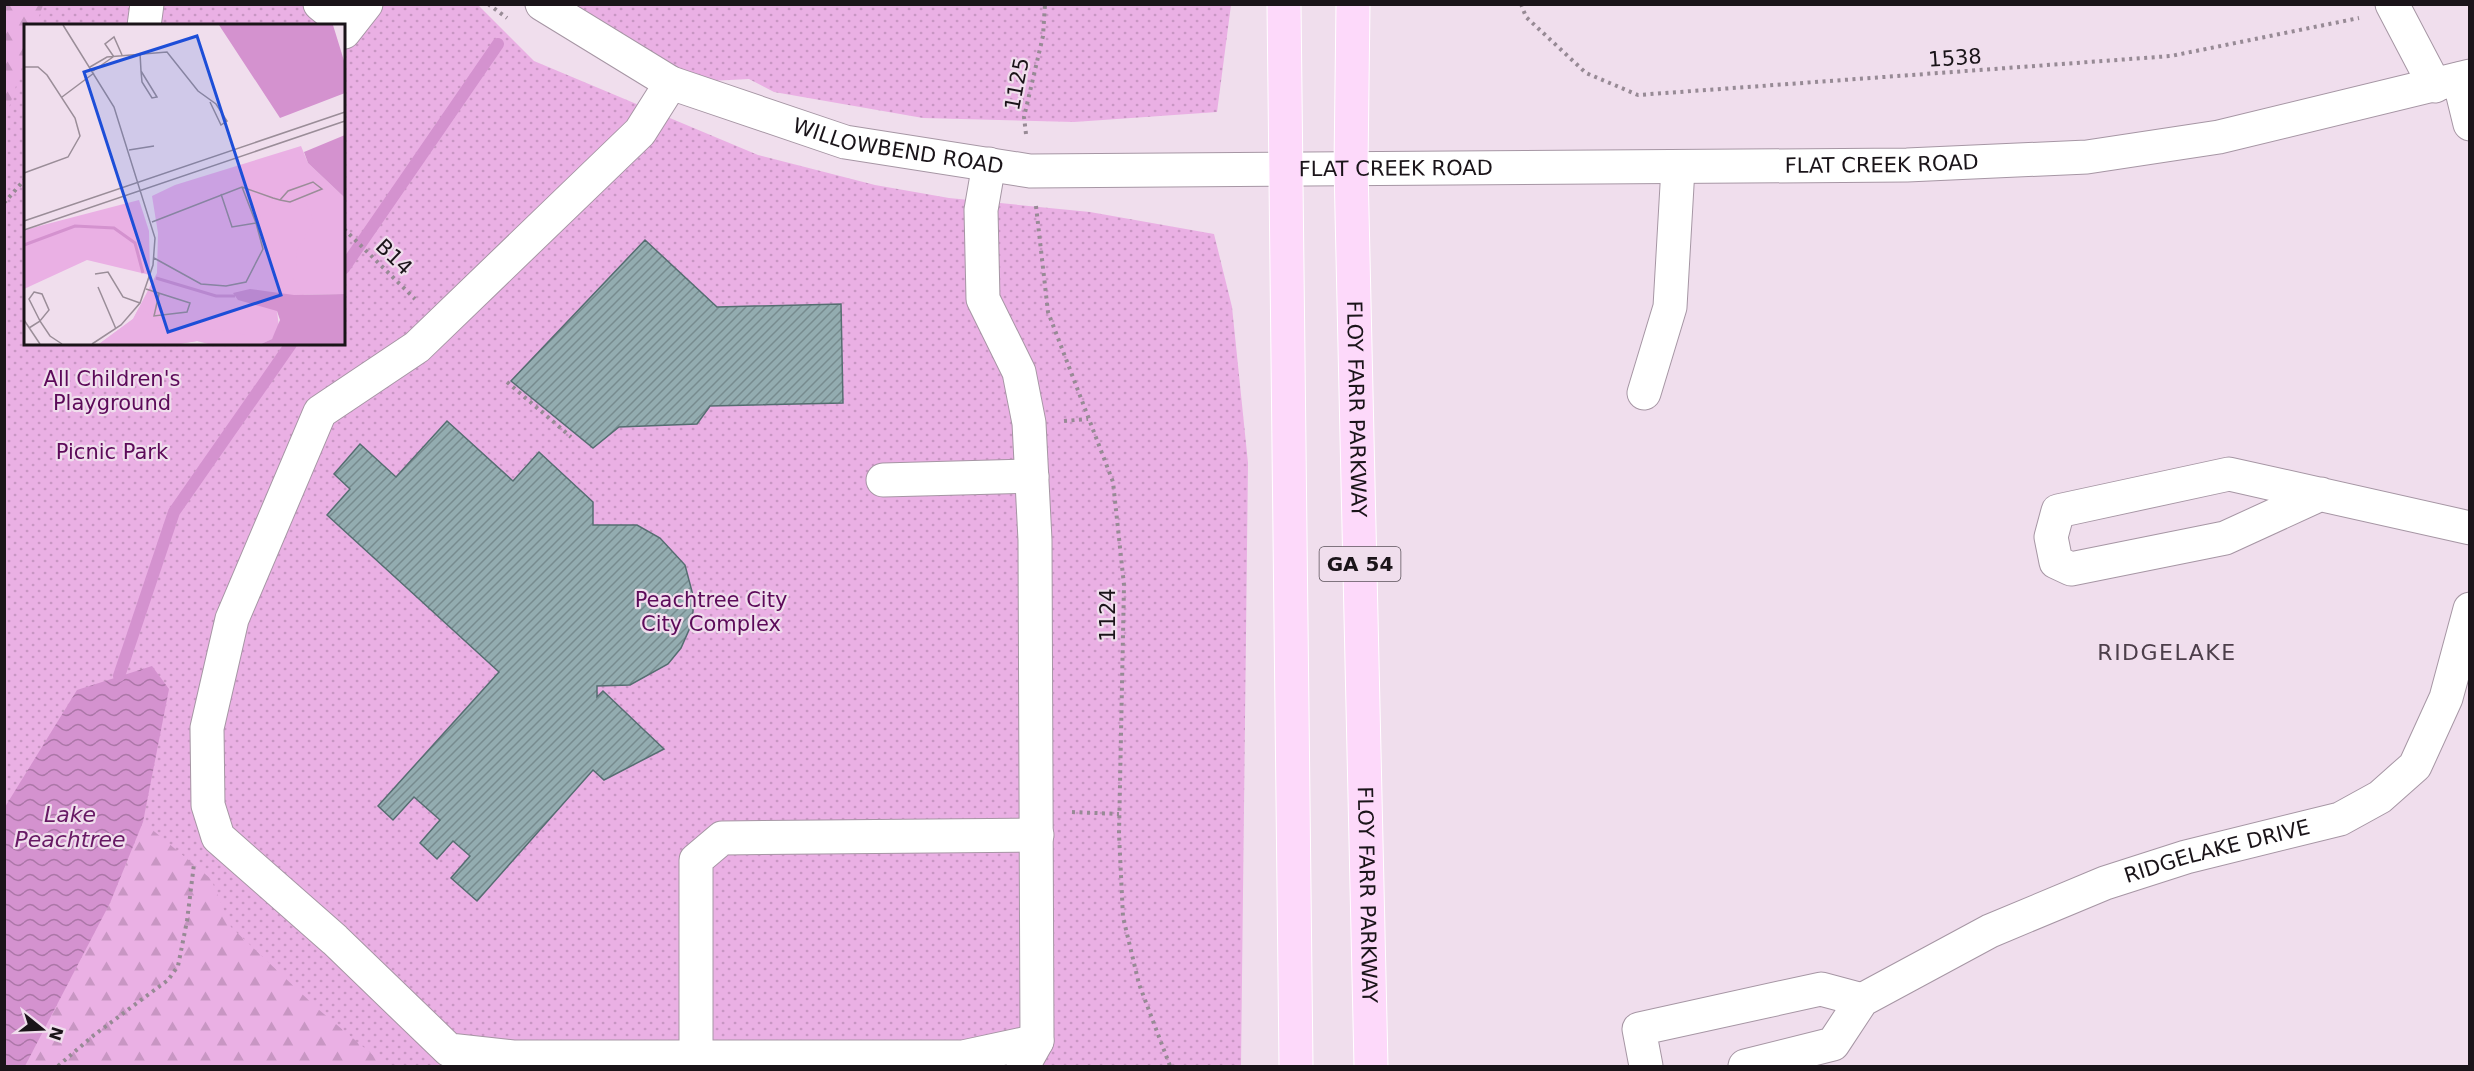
<svg xmlns="http://www.w3.org/2000/svg" width="2474" height="1071" viewBox="0 0 2474 1071" font-family="'DejaVu Sans',sans-serif">
  <style>
    .grass { fill: url(#grass-dots); fill-rule: evenodd }
    .forest { fill: url(#forest-firs) }
    .water { fill: url(#water-waves) }
    .lines { fill: none; stroke-linecap: round; stroke-linejoin: round }
    .stream { stroke: #d492cf; stroke-width: 12 }
    .building { fill: url(#building-hatch); stroke: #566d71; stroke-width: 1.5 }
    .minor-casing { stroke: #a696a4; stroke-width: 35 }
    .major-casing { stroke: #fff; stroke-width: 35 }
    .path { stroke: #978a95; stroke-width: 4; stroke-dasharray: 3 4.5; stroke-linecap: butt }
    .minor { stroke: #fff; stroke-width: 33 }
    .major { stroke: #fdd9fa; stroke-width: 33 }
    .labels { text-anchor: middle; stroke-width: 4.5; stroke-linejoin: round; paint-order: stroke }
    .shield { fill: #f0deed; stroke: #5a5159; stroke-width: 1.5 }
    .shield-label { font-size: 20px; font-weight: bold; fill: #1a1419 }
    .street-label { font-size: 21px; fill: #1a1419; stroke: #f0deed }
    .park-label { font-size: 21px; fill: #5c0a59; stroke: #f0deed }
    .neighbourhood-label { font-size: 22px; letter-spacing: 1.5px; fill: #4c3e4a; stroke: #f0deed }
    .water-label { font-size: 22px; font-style: italic; fill: #671964; stroke: #f0deed }
    .inset-river { fill: none; stroke: #d492cf; stroke-width: 3 }
    .inset-road { fill: none; stroke: #9a8d98; stroke-width: 1.5 }
    .view { fill: #1d4ed8; fill-opacity: 0.15; stroke: #1d4ed8; stroke-width: 3 }
    .inset-edge { fill: none; stroke: #1a1419; stroke-width: 3 }
  </style>
  <defs>
    <pattern id="grass-dots" width="8" height="8" patternUnits="userSpaceOnUse" patternTransform="scale(1.5)"><rect width="8" height="8" fill="#eab0e4"/><path d="M2 2h.1M6 6h.1" fill="none" stroke="#c896c3" stroke-width="1.8" stroke-linecap="round"/></pattern>
    <pattern id="forest-firs" width="22" height="20" patternUnits="userSpaceOnUse" patternTransform="scale(1.5)"><rect width="22" height="20" fill="#eab0e4"/><path d="M5 1l3.5 6h-7zM16 11l3.5 6h-7z" fill="#c896c3"/></pattern>
    <pattern id="water-waves" width="16" height="10" patternUnits="userSpaceOnUse" patternTransform="scale(1.5)"><rect width="16" height="10" fill="#d492cf"/><path d="M0 5q4-4 8 0t8 0" fill="none" stroke="#ab76a7"/></pattern>
    <pattern id="building-hatch" width="6" height="6" patternUnits="userSpaceOnUse" patternTransform="scale(1.5)"><rect width="6" height="6" fill="#93acb0"/><path d="M-1 1l2-2M0 6l6-6M5 7l2-2" fill="none" stroke="#778b8e"/></pattern>
  </defs>
  <rect width="100%" height="100%" fill="#f0deed"/>
  <g class="grass">
    <path d="M 5,5 L 478,5 L 534,61 L 758,155 L 875,185 L 949,198 L 1090,212 L 1214,234 L 1232,307 L 1248,463 L 1241,1066 L 5,1066 ZM 26,26 L 344,26 L 344,344 L 26,344 Z"/>
    <polygon points="542,5 1231,5 1217,112 1074,122 923,118 774,92 749,79 671,83"/>
  </g>
  <g class="forest">
    <polygon points="5,4 43,5 36,25 26,26 25,58 5,120"/>
    <polygon points="143,822 211,879 231,927 318,1009 386,1066 25,1066 110,903"/>
  </g>
  <polygon class="water" points="152,666 169,689 143,822 110,903 25,1066 5,1066 5,807 77,690"/>
  <g class="lines">
    <g class="stream">
      <polyline points="344,268 498,44"/>
      <polyline points="119,676 174,512 291,344"/>
    </g>
  </g>
  <g class="building">
    <polygon points="645,240 717,307 841,304 843,403 710,406 697,424 619,427 593,448 511,381"/>
    <polygon points="447,421 513,481 539,452 593,502 593,525 637,525 660,538 685,565 694,599 692,623 681,648 668,664 630,685 597,686 597,697 603,691 664,749 604,780 593,770 477,901 451,878 470,856 453,841 437,859 420,843 440,820 414,797 393,820 378,806 499,672 327,515 350,489 334,474 360,444 396,477"/>
  </g>
  <g class="lines">
    <defs>
      <g id="minor">
        <polyline points="320,4 347,26"/>
        <path id="s1" d="M 542,4 L 671,83 L 845,142 L 1030,171 L 1907,165 L 2087,157 L 2219,137 L 2470,76"/>
        <polyline points="2392,4 2435,86"/>
        <polyline points="144,26 147,4"/>
        <polyline points="344,32 366,4"/>
        <polyline points="2459,79 2470,124"/>
        <polyline points="671,83 640,132 417,347 320,412 232,619 207,728 208,805 218,837 335,940 449,1050 513,1057 696,1057"/>
        <polyline points="989,164 981,210 983,299 1019,372 1029,423 1035,540 1037,1041 1023,1066"/>
        <polyline points="1644,393 1670,307 1678,168"/>
        <polyline points="883,480 1032,476"/>
        <polyline points="2321,494 2225,538 2071,569 2056,562 2051,537 2058,511 2229,474 2470,528"/>
        <polyline points="1037,1041 963,1057 696,1057 696,860 722,838 1037,835"/>
        <polyline points="1646,1066 1639,1029 1821,989 1862,1000"/>
        <path id="s2" d="M 1745,1066 L 1833,1044 L 1862,1000 L 1990,931 L 2105,883 L 2186,857 L 2340,819 L 2380,797 L 2415,766 L 2446,698 L 2470,609"/>
      </g>
      <g id="major">
        <polyline points="1284,4 1296,1066"/>
        <path id="s3" d="M 1353,4 L 1351,167 L 1371,1066"/>
      </g>
    </defs>
    <use href="#minor" class="minor-casing"/>
    <use href="#major" class="major-casing"/>
    <g class="path">
      <polyline points="488,4 507,18"/>
      <polyline points="1521,4 1526,17 1586,73 1638,95 2171,56 2359,18"/>
      <polyline points="1026,134 1024,117 1043,36 1045,4"/>
      <polyline points="4,203 26,178"/>
      <polyline points="1036,206 1048,312 1113,482 1124,585 1119,834 1123,917 1139,984 1170,1066"/>
      <polyline points="344,229 415,299"/>
      <polyline points="507,382 571,437"/>
      <polyline points="1064,421 1088,419"/>
      <polyline points="1072,812 1119,814"/>
      <polyline points="58,1066 94,1035 168,980 178,966 187,921 194,864"/>
    </g>
    <use href="#minor" class="minor"/>
    <use href="#major" class="major"/>
  </g>
  <g class="labels">
    <rect class="shield" x="1319.5" y="547" width="81" height="34" rx="4.5"/>
    <g class="shield-label">
      <text x="1360" y="571">GA 54</text>
    </g>
    <g class="street-label">
      <text transform="translate(1955 58) rotate(-4)" y="7">1538</text>
      <text transform="translate(1017 84) rotate(-79)" y="7">1125</text>
      <text dy="7" stroke="none"><textPath href="#s1" startOffset="388">WILLOWBEND ROAD</textPath></text>
      <text dy="7" stroke="none"><textPath href="#s1" startOffset="1374">FLAT CREEK ROAD</textPath></text>
      <text dy="7" stroke="none"><textPath href="#s1" startOffset="888">FLAT CREEK ROAD</textPath></text>
      <text transform="translate(394 257) rotate(44)" y="7">B14</text>
      <text dy="7" stroke="none"><textPath href="#s3" startOffset="405">FLOY FARR PARKWAY</textPath></text>
      <text transform="translate(1108 615) rotate(-90)" y="7">1124</text>
      <text dy="7" stroke="none"><textPath href="#s2" startOffset="530">RIDGELAKE DRIVE</textPath></text>
      <text dy="7" stroke="none"><textPath href="#s3" startOffset="891">FLOY FARR PARKWAY</textPath></text>
    </g>
    <g class="park-label">
      <text x="112" y="386">All Children's<tspan x="112" dy="24">Playground</tspan></text>
      <text x="112" y="459">Picnic Park</text>
      <text x="711" y="607">Peachtree City<tspan x="711" dy="24">City Complex</tspan></text>
    </g>
    <g class="neighbourhood-label">
      <text x="2167" y="660">RIDGELAKE</text>
    </g>
    <g class="water-label">
      <text x="70" y="822">Lake<tspan x="70" dy="25">Peachtree</tspan></text>
    </g>
  </g>
  <g transform="translate(24 24)">
    <rect width="321" height="321" fill="#f0deed"/>
    <path d="M 277,122 L 284,139 L 321,174 L 321,270 L 270,271 L 253,287 L 255,303 L 248,315 L 237,320 L 184,320 L 173,317 L 155,320 L 75,320 L 109,295 L 133,249 L 134,209 L 128,172 L 151,161 ZM 115,176 L 125,207 L 126,251 L 63,236 L 0,265 L 0,206 Z" fill="#eab0e4"/>
    <path d="M 234,171 L 256,180 L 282,180 L 290,197 L 272,228 L 273,243 L 268,253 L 280,271 L 226,265 L 245,221 L 230,172 ZM 115,284 L 126,291 L 127,303 L 198,306 L 221,311 L 221,320 L 173,317 L 155,320 L 75,320 L 109,295 Z" fill="#eab0e4"/>
    <path d="M 195,1 L 309,1 L 321,40 L 321,69 L 256,94 ZM 321,111 L 321,174 L 284,139 L 280,128 ZM 226,265 L 270,271 L 321,270 L 321,320 L 237,320 L 248,315 L 256,296 L 253,287 L 214,276 L 209,269 Z" fill="#d492cf"/>
    <path class="inset-river" d="M 0,221 L 51,202 L 90,204 L 111,219 L 119,249M 132,254 L 192,272 L 211,272"/>
    <path class="inset-road" d="M 39,1 L 90,83 L 131,214 L 129,241 L 116,279 L 97,301 L 68,320M 116,29 L 117,47 L 118,58 L 128,74 L 133,73 L 117,47M 90,33 L 81,20 L 90,13 L 98,31M 0,43 L 14,43 L 23,51 L 51,94 L 56,112 L 44,133 L 0,149M 66,43 L 83,33 L 143,28 L 174,67 L 192,80 L 203,97 L 197,101 L 186,78M 69,47 L 89,33M 38,73 L 70,49M 105,126 L 130,122M 197,170 L 208,203 L 232,199 L 218,163M 0,197 L 321,88M 128,198 L 218,163 L 249,174 L 256,176 L 266,178 L 298,165 L 289,158 L 264,167 L 256,176M 0,206 L 321,97M 130,234 L 177,260 L 202,262 L 222,258 L 239,225 L 232,199M 71,250 L 84,248 L 99,273 L 116,279M 74,263 L 92,305M 122,265 L 166,279 L 163,288 L 130,292 L 135,270M 10,268 L 18,270 L 25,286 L 16,297 L 5,275 ZM 0,296 L 16,320M 5,304 L 16,297 L 26,312 L 38,320"/>
    <path class="view" d="M 173,12 L 257,271 L 144,308 L 60,48 Z"/>
    <rect width="321" height="321" class="inset-edge"/>
  </g>
  <rect width="2474" height="1071" fill="none" stroke="#1a1419" stroke-width="12"/>
  <g transform="translate(42 1029) rotate(108)" stroke="#f0deed" stroke-width="4.5" paint-order="stroke">
  <path d="M0-4.5L10 22L0 15L-10 22Z" fill="#1a1419"/>
  <text y="-9" font-size="16" font-weight="bold" text-anchor="middle" fill="#1a1419">N</text>
  </g>
</svg>
